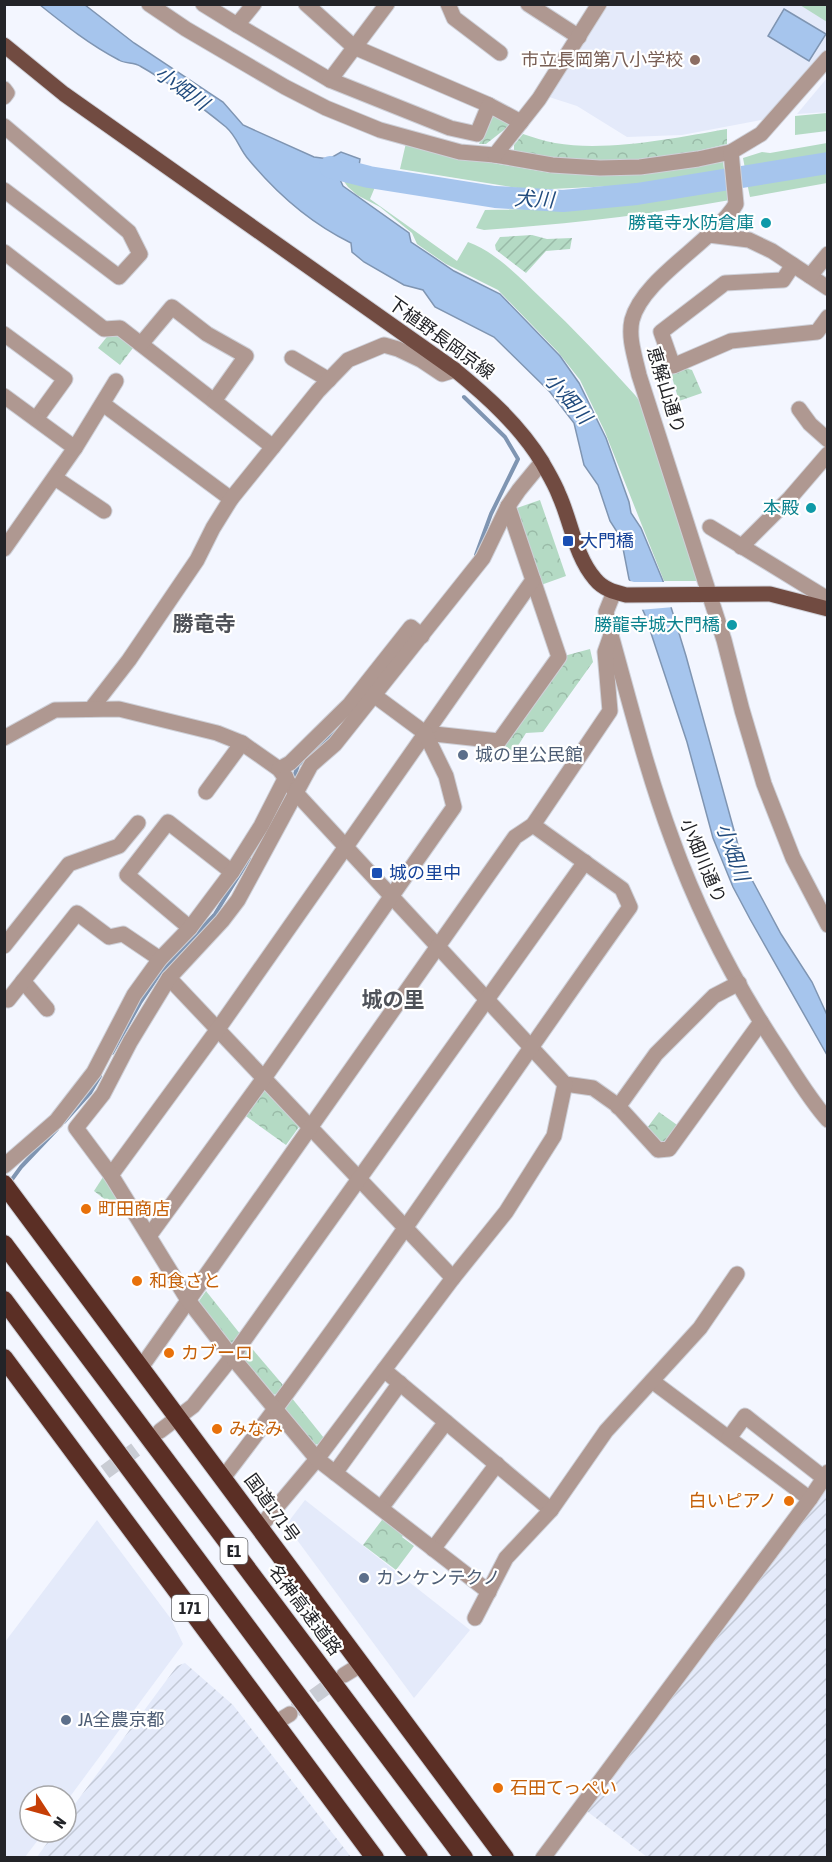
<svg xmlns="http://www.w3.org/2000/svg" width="832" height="1862" viewBox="0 0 832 1862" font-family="'Asap Condensed','Noto Sans JP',sans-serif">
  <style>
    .built { fill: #e4eafa }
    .industrial { fill: url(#industrial-furrows) }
    .grass { fill: #b4dac4 }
    .park { fill: url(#park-crowns) }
    .garden { fill: url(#garden-furrows) }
    .water { fill: #a6c5ed; stroke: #7f95b2; stroke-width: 1.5 }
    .pier { fill: #f3f6ff }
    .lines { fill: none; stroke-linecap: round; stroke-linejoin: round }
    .stream { stroke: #7f95b2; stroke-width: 4 }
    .river { stroke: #a6c5ed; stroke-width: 22 }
    .minor-tunnel { stroke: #c9ccd4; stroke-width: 15; stroke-dasharray: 15 8; stroke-linecap: butt }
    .minor-casing { stroke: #ced0d8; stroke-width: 17 }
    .major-casing { stroke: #ced0d8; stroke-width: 17 }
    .highway-casing { stroke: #ced0d8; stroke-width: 20 }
    .minor { stroke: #af9891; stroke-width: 15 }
    .major { stroke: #714b41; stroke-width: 15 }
    .highway { stroke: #5b2f25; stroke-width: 18 }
    .education-dot { fill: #8d6e63; stroke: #fff; stroke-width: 2 }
    .culture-dot { fill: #0f9aa8; stroke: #fff; stroke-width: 2 }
    .transit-dot { fill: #1a4fb4; stroke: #fff; stroke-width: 2 }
    .service-dot { fill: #5c6f8a; stroke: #fff; stroke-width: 2 }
    .food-dot { fill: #e8710a; stroke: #fff; stroke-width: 2 }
    .labels { text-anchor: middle; stroke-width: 4.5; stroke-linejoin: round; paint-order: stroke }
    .shield { fill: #fff; stroke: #656668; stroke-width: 1.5 }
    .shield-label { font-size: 16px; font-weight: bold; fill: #232428 }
    .education-label { font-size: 18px; fill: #785e54; stroke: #fff; text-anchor: end }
    .culture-label { font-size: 18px; fill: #0d838f; stroke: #fff; text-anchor: end }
    .street-label { font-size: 18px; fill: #232428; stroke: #fff }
    .transit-label { font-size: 18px; fill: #164399; stroke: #fff; text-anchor: start }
    .service-label { font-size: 18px; fill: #4e5e75; stroke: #fff; text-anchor: start }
    .food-label { font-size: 18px; fill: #c56008; stroke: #fff; text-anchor: start }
    .water-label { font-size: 20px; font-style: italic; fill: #224c7e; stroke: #fff }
    .quarter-label { font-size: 21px; font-weight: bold; fill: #4f5259; stroke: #fff }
  </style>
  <defs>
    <pattern id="industrial-furrows" width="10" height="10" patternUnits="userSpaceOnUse" patternTransform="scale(1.5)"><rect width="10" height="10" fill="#e4eafa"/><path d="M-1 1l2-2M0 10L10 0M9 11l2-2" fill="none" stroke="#c3c9d6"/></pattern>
    <pattern id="park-crowns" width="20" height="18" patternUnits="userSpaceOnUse" patternTransform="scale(1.5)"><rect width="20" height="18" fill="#b4dac4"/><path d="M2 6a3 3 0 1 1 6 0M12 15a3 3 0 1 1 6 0" fill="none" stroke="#9abba8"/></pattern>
    <pattern id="garden-furrows" width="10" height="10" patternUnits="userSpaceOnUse" patternTransform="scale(1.5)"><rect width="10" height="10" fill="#b4dac4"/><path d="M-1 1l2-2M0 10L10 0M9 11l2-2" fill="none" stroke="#9abba8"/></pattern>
  </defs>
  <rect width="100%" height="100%" fill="#f3f6ff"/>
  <g class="built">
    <polygon points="608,5 827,5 827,50 766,119 682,135 627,137 577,106 549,97"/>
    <polygon points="827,78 827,112 797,114"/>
    <polygon points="305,1500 470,1630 414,1698 286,1525"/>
    <polygon points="97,1520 171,1619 183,1644 66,1802 66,1796 30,1796 30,1832 44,1832 25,1857 5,1857 5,1642"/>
  </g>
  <g class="industrial">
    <polygon points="827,1484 827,1857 647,1857 584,1809"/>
    <polygon points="185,1663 233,1705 351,1857 37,1857 55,1832 66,1832 66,1816 177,1666"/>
  </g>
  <g class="grass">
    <polygon points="800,5 827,5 827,22"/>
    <polygon points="827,113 827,131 795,135 795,116"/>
    <polygon points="406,143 464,158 551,173 582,174 698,166 723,162 725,176 677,183 530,190 400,169"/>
    <polygon points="827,143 827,156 774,166 746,174 743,158 762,152 770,153"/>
    <polygon points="827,169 827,183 750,197 747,183"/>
    <path d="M 340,176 L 375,187 L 370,199 L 457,261 L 468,242 C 496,252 520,278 541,298 C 574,329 605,362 635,395 L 641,403 L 701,581 L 664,581 L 605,432 L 580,380 L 558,352 L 498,290 L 446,264 L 417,244 L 412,233 L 380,207 L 357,195 L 348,187 Z"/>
    <path d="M 728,187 L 730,200 C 649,215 567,224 484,230 L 476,228 L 485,210 L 565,208 L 656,198 Z"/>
  </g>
  <g class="park">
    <polygon points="494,116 508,121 509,126 486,144 479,144 489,119"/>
    <path d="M 727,129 L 727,144 C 691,153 653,161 616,162 C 582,163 548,157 514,153 L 514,145 L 523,134 C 533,137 544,141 555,143 C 607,152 675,138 727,129 Z"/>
    <polygon points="120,331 136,344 120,365 98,348 110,333"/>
    <polygon points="685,368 692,370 702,393 679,401 671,374"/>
    <polygon points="540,500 566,576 541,585 517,508"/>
    <polygon points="590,649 593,662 543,732 526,733 514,752 502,744 564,656"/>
    <polygon points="265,1084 299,1121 299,1127 286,1145 243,1114"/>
    <polygon points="659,1112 680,1127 670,1140 660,1142 647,1128"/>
    <polygon points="105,1174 130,1211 125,1215 94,1191"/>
    <polygon points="206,1291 241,1335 236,1342 229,1344 199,1307 199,1301"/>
    <polygon points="248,1344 283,1385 277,1394 271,1395 243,1360 241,1352"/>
    <polygon points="291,1397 324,1438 319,1444 313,1445 285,1411 286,1405"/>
    <polygon points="385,1516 406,1532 402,1537 414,1546 396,1570 363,1545"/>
  </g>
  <polygon class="garden" points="532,235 547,239 572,238 570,249 546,251 526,273 496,250 495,245 500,237"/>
  <g class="water">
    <path d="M 40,5 L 85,5 L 134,43 L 223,102 L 243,125 L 314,157 L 329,159 L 341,152 L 360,159 L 357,180 L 338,175 L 343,186 L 409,233 L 411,242 L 454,271 L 500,294 L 560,356 L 579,383 L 606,438 L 629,502 L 631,513 L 641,528 L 663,581 L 686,656 L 743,863 L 781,934 L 812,982 L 827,1015 L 827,1055 L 750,919 L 733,887 L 713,838 L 687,742 L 645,615 L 629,579 L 621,538 L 610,521 L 598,485 L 584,465 L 574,423 L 550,392 L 494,337 L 435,307 L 423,290 L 404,285 L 364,262 L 352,252 L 351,243 C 310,223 278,195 249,160 C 239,149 238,138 226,127 C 199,105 170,83 140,66 C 134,62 125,64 119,60 C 90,45 65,25 40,5 Z"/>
    <polygon points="784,9 826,34 809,61 768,36"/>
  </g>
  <polygon class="pier" points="626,580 634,582 666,582 674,607 639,610"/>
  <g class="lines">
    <g class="stream">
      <polyline points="464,397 505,437 518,459 491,514 476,555"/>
      <polyline points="293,780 298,765 337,730"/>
      <polyline points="112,1053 140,1003 160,973 215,914 249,859"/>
      <polyline points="64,1122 90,1093 100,1076"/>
      <polyline points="10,1182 21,1167 57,1129"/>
    </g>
    <polyline class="river" points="330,167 369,177 495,197 563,201 637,194 828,163"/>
    <g class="minor-tunnel">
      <polyline points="105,1472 158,1433"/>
      <polyline points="295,1710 342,1676"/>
    </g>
    <defs>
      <g id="minor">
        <polyline points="149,4 186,29 285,87 326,108 380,130 460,152 495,155 552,165 600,168 640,167 698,159 731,152 761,134 828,58"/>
        <polyline points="203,4 237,25 254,4"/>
        <polyline points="306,4 354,47 489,105"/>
        <polyline points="448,4 454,18 500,53"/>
        <polyline points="528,4 579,37"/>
        <polyline points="237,25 330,80 450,128 477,134 489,105 521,122"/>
        <polyline points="330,80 387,4"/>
        <polyline points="4,89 7,93 4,97"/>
        <polyline points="4,126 129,232 140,254 119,277 4,190"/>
        <path d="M 731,152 L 736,204 C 712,243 643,278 632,320 C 628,338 635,357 639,375 L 724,640 L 742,710 L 764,784 L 793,858 L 828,925"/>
        <polyline points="495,155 539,99 599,4"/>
        <polyline points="709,235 749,240 772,251 828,288"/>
        <polyline points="4,252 104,329 120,328 273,447"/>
        <polyline points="793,265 783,280 725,283 661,332 673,366 731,341 817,332 828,317"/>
        <polyline points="810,276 828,254"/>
        <polyline points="4,334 65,379 36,419"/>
        <polyline points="141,344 172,307 207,334 246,356 214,401"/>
        <polyline points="292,358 329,380"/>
        <polyline points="4,396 75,448 4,549"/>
        <polyline points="103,404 231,499"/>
        <polyline points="799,409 810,424 828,440"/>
        <polyline points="75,448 116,381"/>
        <polyline points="55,478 104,511"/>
        <polyline points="710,527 826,598"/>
        <polyline points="741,547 790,498 828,454"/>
        <path d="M 614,592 L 606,612 L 611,635 C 630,703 647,772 672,839 C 699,914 737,987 781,1053 C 796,1076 810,1100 828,1120"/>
        <polyline points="375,696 425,733 499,741 559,657 533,580"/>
        <polyline points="91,709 129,660 197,560 213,528 231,499 318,391 348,360 384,345 398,349 421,360 442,374 455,370"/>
        <polyline points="4,738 55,710 119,709 217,733 242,743 279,769 296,793 565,1084 593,1088 617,1105 658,1150 669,1149 761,1022"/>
        <polyline points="279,769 290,763 350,704 411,627 422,636"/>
        <polyline points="206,792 242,743"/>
        <polyline points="190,928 127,875 168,822 232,872"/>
        <polyline points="4,946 69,864 119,846 138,823"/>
        <polyline points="169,978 453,1278"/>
        <polyline points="23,981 47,1009"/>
        <polyline points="8,1000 77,913 109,937 123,934 160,959"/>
        <polyline points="618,1107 656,1054 714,996 739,983"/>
        <polyline points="4,1166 56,1121 94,1072 134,995 160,959 190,928 232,872 261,826 286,777"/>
        <polyline points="111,1175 218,1029 533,580 508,506"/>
        <polyline points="149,1236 264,1078 454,807 446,776 425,733"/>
        <polyline points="142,1366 515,837 533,825 610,711 605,652 611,635"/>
        <polyline points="384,1370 551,1510"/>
        <polyline points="652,1381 810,1499"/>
        <polyline points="160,1431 193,1406 232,1357 585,862"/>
        <polyline points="729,1438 745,1416 824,1478"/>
        <polyline points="335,1473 400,1383"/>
        <path d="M 223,1478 C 366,1292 494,1097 630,907 L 622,889 L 533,825"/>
        <polyline points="381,1508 446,1422"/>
        <polyline points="260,1527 317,1459 453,1278 506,1212 554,1136 565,1084"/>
        <polyline points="433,1549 497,1464"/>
        <polyline points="489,1592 317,1459 232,1357 188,1300 111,1175 76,1128 103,1094 130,1042 169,978 222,921 238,900 311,765 335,744 483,558 508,506 519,490 542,462"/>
        <polyline points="475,1618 506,1558 551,1510 606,1431 700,1328 737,1274"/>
        <polyline points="344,1675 362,1664"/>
        <polyline points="275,1723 290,1714"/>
        <polyline points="543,1858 810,1499 828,1472"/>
      </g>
      <path id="major" d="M 4,45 L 64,94 L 455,370 C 488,397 520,426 542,462 C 548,473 555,484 559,495 C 571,521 575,556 595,579 C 603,589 614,592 626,595 L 770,594 L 828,609"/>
      <g id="highway">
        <polyline points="4,1184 505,1858"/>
        <polyline points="4,1244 464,1858"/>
        <polyline points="4,1300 419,1858"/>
        <polyline points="4,1358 375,1858"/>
      </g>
    </defs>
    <use href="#minor" class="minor-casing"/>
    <use href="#major" class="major-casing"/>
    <use href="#highway" class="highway-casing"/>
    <use href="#minor" class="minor"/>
    <use href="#major" class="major"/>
    <use href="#highway" class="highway"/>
  </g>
  <circle class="education-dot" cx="695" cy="60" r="6"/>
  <g class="culture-dot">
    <circle cx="766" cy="223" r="6"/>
    <circle cx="811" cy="508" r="6"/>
    <circle cx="732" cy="625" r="6"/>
  </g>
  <g class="transit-dot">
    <rect x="562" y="535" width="12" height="12" rx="3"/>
    <rect x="371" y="867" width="12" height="12" rx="3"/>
  </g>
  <g class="service-dot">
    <circle cx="463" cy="755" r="6"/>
    <circle cx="364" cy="1578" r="6"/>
    <circle cx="66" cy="1720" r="6"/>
  </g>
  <g class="food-dot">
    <circle cx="86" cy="1209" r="6"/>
    <circle cx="137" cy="1281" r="6"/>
    <circle cx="169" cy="1353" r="6"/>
    <circle cx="217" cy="1429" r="6"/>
    <circle cx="789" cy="1501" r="6"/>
    <circle cx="498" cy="1788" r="6"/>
  </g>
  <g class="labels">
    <g class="shield">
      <rect x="220.5" y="1538" width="27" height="26" rx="4.5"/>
      <rect x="172" y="1595" width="36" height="26" rx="4.5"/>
    </g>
    <g class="shield-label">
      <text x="234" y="1557">E1</text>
      <text x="190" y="1614">171</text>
    </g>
    <g class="education-label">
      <text x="683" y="66">市立長岡第八小学校</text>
    </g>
    <g class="culture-label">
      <text x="754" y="229">勝竜寺水防倉庫</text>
      <text x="799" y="514">本殿</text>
      <text x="720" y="631">勝龍寺城大門橋</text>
    </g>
    <g class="street-label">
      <text transform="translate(441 338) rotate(36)" y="6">下植野長岡京線</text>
      <text transform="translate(666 390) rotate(73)" y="6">恵解山通り</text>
      <text transform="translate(703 861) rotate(67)" y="6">小畑川通り</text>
      <text transform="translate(272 1508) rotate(54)" y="6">国道171号</text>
      <text transform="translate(305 1610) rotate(53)" y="6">名神高速道路</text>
    </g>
    <g class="transit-label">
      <text x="580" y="547">大門橋</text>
      <text x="389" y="879">城の里中</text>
    </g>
    <g class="service-label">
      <text x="475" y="761">城の里公民館</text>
      <text x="376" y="1584">カンケンテクノ</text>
      <text x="78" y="1726">JA全農京都</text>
    </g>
    <g class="food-label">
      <text x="98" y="1215">町田商店</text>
      <text x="149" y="1287">和食さと</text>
      <text x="181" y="1359">カブーロ</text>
      <text x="229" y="1435">みなみ</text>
      <text x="777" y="1507" text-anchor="end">白いピアノ</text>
      <text x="510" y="1794">石田てっぺい</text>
    </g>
    <g class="water-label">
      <text transform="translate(182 88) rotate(36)" y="7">小畑川</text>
      <text transform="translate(534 199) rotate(3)" y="7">犬川</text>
      <text transform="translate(568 398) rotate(49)" y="7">小畑川</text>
      <text transform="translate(733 852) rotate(70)" y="7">小畑川</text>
    </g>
    <g class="quarter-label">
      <text x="204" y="631">勝竜寺</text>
      <text x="393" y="1007">城の里</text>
    </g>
  </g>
  <rect width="832" height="1862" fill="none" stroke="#232428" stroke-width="12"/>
  <g transform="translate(48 1814) rotate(126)"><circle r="28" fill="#ffffff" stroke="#a7a7a9" stroke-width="1.5"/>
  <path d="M0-4.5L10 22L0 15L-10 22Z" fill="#c63f07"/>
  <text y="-9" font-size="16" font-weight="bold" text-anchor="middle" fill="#232428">N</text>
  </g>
</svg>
